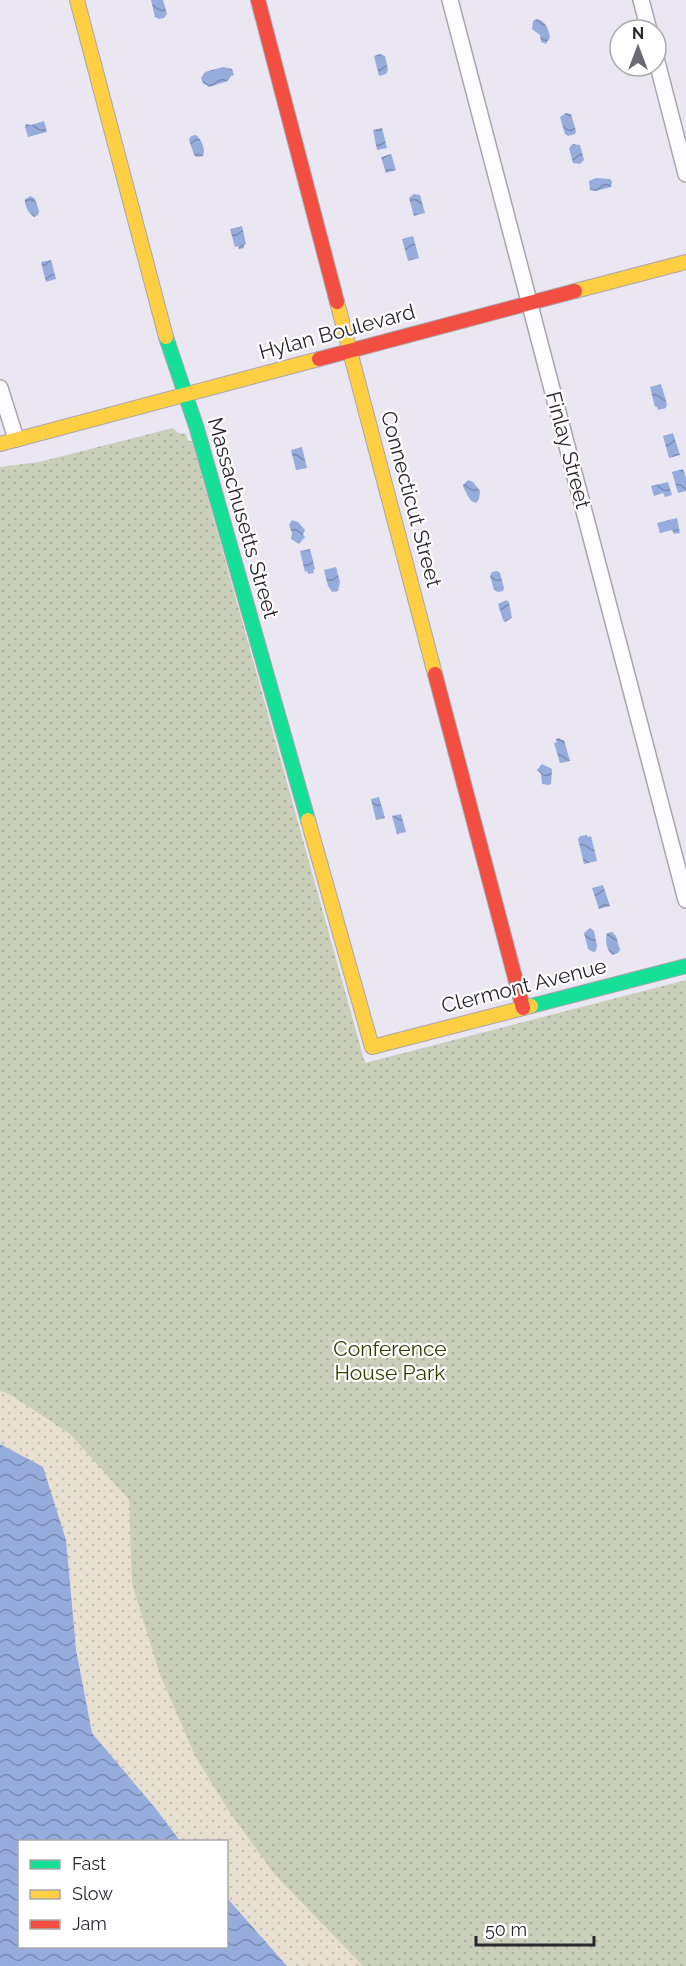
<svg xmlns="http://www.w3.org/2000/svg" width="686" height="1966" viewBox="0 0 686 1966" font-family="Raleway,sans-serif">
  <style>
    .sand { fill: url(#sand-dots) }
    .park { fill: url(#park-dots) }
    .water { fill: url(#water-waves) }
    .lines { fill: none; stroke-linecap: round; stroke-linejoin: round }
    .street-casing { stroke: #a9a5ae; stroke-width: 18 }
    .fast-casing { stroke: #a9a5ae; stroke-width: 16 }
    .slow-casing { stroke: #a9a5ae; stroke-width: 16 }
    .jam-casing { stroke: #a9a5ae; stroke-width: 16 }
    .street { stroke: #fcfbfd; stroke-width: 15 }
    .fast { stroke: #16e098; stroke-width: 14 }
    .slow { stroke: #ffcf43; stroke-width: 14 }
    .jam { stroke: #f24e42; stroke-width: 14 }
    .labels { text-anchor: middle; stroke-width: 4.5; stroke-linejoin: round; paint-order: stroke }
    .street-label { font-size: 21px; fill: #29262f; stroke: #fff }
    .park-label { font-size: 21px; fill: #313c00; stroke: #fff }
  </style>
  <defs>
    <pattern id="sand-dots" width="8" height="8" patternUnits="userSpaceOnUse" patternTransform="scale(1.5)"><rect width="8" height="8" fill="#e7e0d1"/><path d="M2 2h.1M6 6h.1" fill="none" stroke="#c6c0b4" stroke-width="1.8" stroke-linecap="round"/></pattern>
    <pattern id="park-dots" width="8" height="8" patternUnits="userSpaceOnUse" patternTransform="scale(1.5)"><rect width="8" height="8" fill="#cacfba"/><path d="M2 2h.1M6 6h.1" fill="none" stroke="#aeb2a0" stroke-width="1.8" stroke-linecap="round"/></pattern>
    <pattern id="water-waves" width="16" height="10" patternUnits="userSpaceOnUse" patternTransform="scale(1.5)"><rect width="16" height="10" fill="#96acdd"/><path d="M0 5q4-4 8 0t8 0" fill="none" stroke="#7a8cb4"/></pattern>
  </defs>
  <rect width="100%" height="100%" fill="#eae6f2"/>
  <polygon class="sand" points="0,1391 9,1394 70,1434 129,1500 132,1584 160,1675 195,1756 230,1813 275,1875 363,1966 287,1966 227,1898 226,1842 180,1841 156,1809 92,1733 43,1467 0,1444"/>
  <polygon class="park" points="173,428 178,433 186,434 188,441 192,441 365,1063 686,980 686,1966 363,1966 275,1875 230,1813 195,1756 160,1675 132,1584 129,1500 70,1434 9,1394 0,1391 0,467 39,462"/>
  <g class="water">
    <polygon points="151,0 163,0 167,14 164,18 159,19 155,17"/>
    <path d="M 537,19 C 546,21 548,29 550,37 L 546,44 L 541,42 L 540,35 L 532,29 L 533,21 Z"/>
    <polygon points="380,54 385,56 388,70 386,74 379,76 374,56"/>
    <polygon points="223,67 232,69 234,75 231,76 228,81 209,87 203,83 201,78 205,72"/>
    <polygon points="566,113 571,114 576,131 575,134 568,136 565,134 560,117"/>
    <polygon points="44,121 47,132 28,137 25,127 26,124 31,125"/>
    <polygon points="382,128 387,148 377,150 373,130"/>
    <path d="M 196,135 C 201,139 206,149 203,156 L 197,157 L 194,155 L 189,140 L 191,136 Z"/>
    <polygon points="573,144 580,145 584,160 580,164 573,163 569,148"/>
    <polygon points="391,154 396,170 386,173 381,157"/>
    <polygon points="596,178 610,179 612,182 611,187 596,191 590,190 589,181"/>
    <polygon points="414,194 420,195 425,213 414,216 409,198"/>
    <path d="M 31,196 L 35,199 L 39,211 L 38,215 L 34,217 C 29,214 24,205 25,199 Z"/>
    <polygon points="242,226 246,244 244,245 244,248 239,249 238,246 235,247 230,229"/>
    <polygon points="413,236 419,258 408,261 402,239"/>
    <polygon points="51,260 56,279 46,282 41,262"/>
    <polygon points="661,384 667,404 666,408 658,410 657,407 655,407 650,387"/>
    <polygon points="673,433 680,455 669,458 663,436"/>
    <polygon points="302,447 307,468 296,470 291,450"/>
    <polygon points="683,469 686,478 686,491 678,493 672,472"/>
    <path d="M 468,480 L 473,482 L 480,491 L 479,499 L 476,503 L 471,501 C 469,498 463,488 463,485 Z"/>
    <polygon points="668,482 672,495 665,497 663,493 654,496 651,486"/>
    <polygon points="677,518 680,533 674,534 672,530 660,533 657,523"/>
    <polygon points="292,520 298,522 305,530 303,535 305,537 299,544 291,539 292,533 289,525"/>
    <polygon points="310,549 315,569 313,570 314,573 308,574 307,571 305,572 300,551"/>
    <polygon points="336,567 340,582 338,591 332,592 328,586 324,570"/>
    <polygon points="497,571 500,573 504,588 503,591 498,592 494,590 490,576 492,572"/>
    <polygon points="506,600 509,602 512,618 505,622 503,620 498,604"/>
    <polygon points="560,738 561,740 564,740 570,761 560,763 554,743 557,742 556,739"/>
    <polygon points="542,764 552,769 551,784 549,785 542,784 541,774 537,770"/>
    <polygon points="379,797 385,818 376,820 371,799"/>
    <polygon points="401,814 406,832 397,834 392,816"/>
    <polygon points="587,835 588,837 591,836 597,861 584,864 578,839 580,836"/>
    <polygon points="603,885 610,906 599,909 592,888"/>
    <polygon points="590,928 594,931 597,946 596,951 593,952 588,949 584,933"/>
    <path d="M 612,932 L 616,936 L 620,950 L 618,953 L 612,955 C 606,949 605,940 607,933 Z"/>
    <polygon points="0,1444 43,1467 66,1540 76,1649 92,1733 156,1809 180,1841 20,1842 20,1946 226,1946 227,1898 287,1966 0,1966"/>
  </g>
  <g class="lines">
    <defs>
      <g id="street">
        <polyline points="450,0 686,900"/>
        <polyline points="641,0 649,30"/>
        <polyline points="656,58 686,174"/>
        <polyline points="0,388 16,439"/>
      </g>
      <g id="fast">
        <polyline points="166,337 197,429 308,820"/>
        <polyline points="531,1006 686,966"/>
      </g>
      <g id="slow">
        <polyline points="77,0 166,337"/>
        <polyline points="575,291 686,262"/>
        <polyline points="337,302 435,674"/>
        <polyline points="0,444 319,359"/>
        <polyline points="308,820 372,1047 531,1006"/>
      </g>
      <g id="jam">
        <polyline points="258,0 337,302"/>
        <polyline points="319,359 575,291"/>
        <polyline points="435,674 523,1008"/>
      </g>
    </defs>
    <use href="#street" class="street-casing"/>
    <use href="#fast" class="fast-casing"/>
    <use href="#slow" class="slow-casing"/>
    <use href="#jam" class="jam-casing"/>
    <use href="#street" class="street"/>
    <use href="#fast" class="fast"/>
    <use href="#slow" class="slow"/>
    <use href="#jam" class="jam"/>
  </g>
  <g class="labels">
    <g class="street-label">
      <text transform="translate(337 332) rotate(-15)" y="7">Hylan Boulevard</text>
      <text transform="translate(568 450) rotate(75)" y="7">Finlay Street</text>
      <text transform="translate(411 499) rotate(75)" y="7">Connecticut Street</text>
      <text transform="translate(243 518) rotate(74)" y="7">Massachusetts Street</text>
      <text transform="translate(524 986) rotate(-14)" y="7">Clermont Avenue</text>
    </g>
    <g class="park-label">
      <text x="390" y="1356">Conference<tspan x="390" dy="24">House Park</tspan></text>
    </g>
  </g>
  <rect x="18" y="1840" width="210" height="108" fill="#ffffff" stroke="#a9a8ac" stroke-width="1.5"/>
  <rect x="30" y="1860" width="30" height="9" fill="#16e098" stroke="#a9a8ac" stroke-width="1.5"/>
  <text x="72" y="1870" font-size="18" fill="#29262f">Fast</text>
  <rect x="30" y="1890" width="30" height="9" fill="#ffcf43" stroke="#a9a8ac" stroke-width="1.5"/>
  <text x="72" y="1900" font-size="18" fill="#29262f">Slow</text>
  <rect x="30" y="1920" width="30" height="9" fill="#f24e42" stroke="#a9a8ac" stroke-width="1.5"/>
  <text x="72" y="1930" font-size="18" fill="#29262f">Jam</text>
  <g transform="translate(638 48)"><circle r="28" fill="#ffffff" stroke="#a9a8ac" stroke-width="1.5"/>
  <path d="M0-4.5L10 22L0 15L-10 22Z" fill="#6d6973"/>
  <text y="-9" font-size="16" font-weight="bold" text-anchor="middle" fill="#29262f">N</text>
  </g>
  <path d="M476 1936v9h118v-9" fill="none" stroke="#29262f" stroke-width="3"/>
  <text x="485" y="1936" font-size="18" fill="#29262f" stroke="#ffffff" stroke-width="4.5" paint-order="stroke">50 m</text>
</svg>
